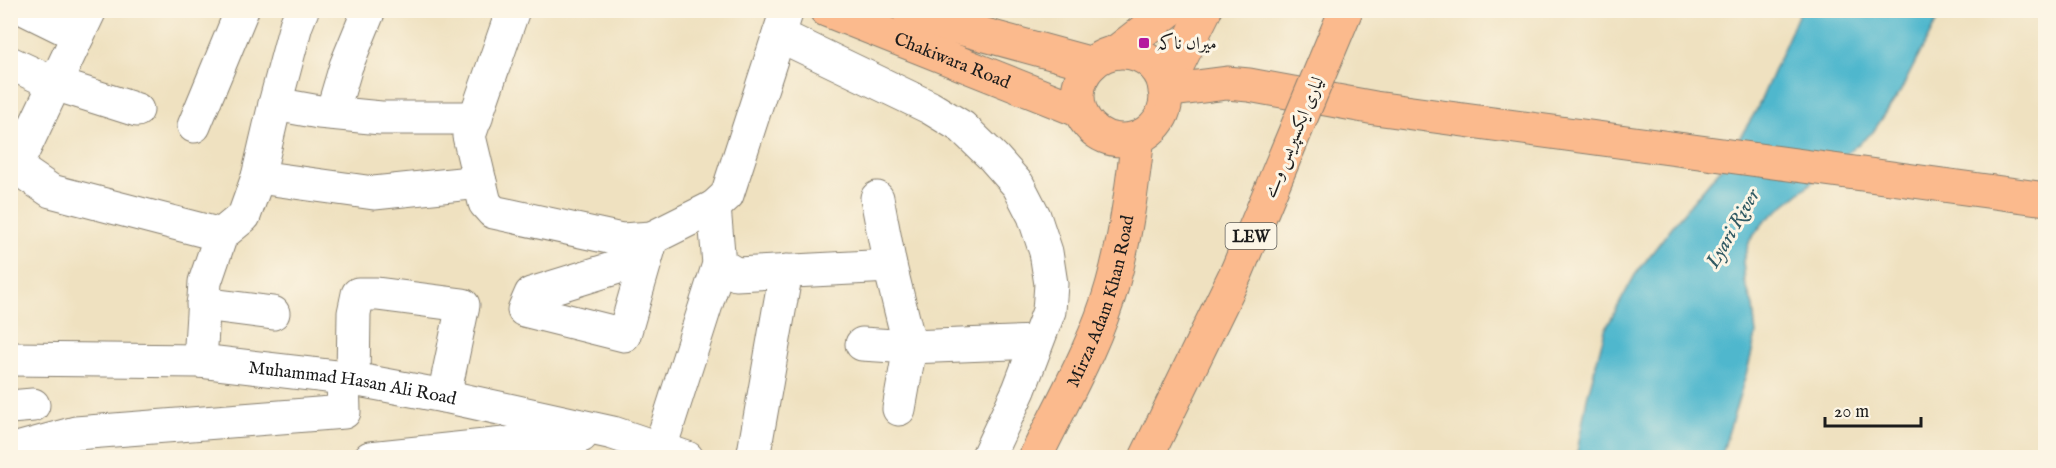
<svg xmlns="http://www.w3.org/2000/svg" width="2056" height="468" viewBox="0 0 2056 468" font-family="'IM FELL English',Amiri,serif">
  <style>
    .water { fill: #4fb7cd; stroke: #366a74; stroke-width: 1.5 }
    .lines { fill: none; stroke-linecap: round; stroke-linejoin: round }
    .minor-casing { stroke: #867e6e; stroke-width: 35 }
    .major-casing { stroke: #867e6e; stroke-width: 35 }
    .minor { stroke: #fff; stroke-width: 33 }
    .major { stroke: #fbba8d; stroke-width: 33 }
    .highway-bridge-casing { stroke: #867e6e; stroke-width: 35; stroke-linecap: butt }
    .highway-bridge { stroke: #fbba8d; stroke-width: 33 }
    .poi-dot { fill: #b5179e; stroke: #fcf5e5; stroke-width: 2 }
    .labels { text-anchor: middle; stroke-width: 6; stroke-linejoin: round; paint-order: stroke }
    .shield { fill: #fcf5e5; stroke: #5f5d58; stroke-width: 1.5 }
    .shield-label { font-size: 16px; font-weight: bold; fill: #1c1c1c }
    .poi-label { font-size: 18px; fill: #1c1c1c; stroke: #fcf5e5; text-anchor: start }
    .street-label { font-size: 18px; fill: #1c1c1c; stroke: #fcf5e5 }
    .water-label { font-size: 20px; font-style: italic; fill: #305a63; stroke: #fcf5e5 }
  </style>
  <rect width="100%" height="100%" fill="#fcf5e5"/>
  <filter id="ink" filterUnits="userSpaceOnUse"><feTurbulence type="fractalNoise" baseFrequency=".0167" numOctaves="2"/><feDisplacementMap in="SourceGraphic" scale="12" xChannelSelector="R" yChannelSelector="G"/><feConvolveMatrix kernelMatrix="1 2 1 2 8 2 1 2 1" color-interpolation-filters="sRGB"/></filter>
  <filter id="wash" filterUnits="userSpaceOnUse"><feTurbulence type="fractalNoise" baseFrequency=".008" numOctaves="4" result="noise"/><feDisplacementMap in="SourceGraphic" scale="24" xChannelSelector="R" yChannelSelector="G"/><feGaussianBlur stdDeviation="1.35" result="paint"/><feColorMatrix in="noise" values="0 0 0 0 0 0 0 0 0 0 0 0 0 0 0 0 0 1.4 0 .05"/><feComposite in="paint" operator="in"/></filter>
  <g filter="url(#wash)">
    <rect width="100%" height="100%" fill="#efe1c0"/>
    <polygon class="water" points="1800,11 1942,11 1900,92 1873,132 1765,221 1750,240 1743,261 1745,282 1753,306 1756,335 1748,368 1721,457 1576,458 1587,398 1605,330 1635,275 1678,219 1722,167 1756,111"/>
  </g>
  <g filter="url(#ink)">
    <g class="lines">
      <defs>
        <g id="minor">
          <polyline points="27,10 78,35"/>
          <polyline points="513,10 469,136 485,203 493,212 622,240 652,238"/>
          <polyline points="779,35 929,107 962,127 994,158 1018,185 1034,216 1046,252 1051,284 1049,311 1019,390 987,458"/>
          <polyline points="10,63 55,84 137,110"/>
          <polyline points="275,104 319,112 381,118 476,118"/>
          <polyline points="332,113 346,66 369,10"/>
          <polyline points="194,126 242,10"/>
          <polyline points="10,163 51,191 221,235"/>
          <polyline points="16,166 90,10"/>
          <polyline points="258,177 374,193 480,182"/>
          <polyline points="877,198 890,266 910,347 899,409"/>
          <polyline points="644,259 531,294 524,310 624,335 652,238 714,207 727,195 787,10"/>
          <polyline points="719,264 736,274 890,266"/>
          <polyline points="203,304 273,313"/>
          <polyline points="862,344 910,347 1036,342"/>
          <path id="s1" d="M 10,359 L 200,361 L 353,379 L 444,396 L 613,433 L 687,458"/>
          <polyline points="200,361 205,282 221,235 244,216 258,177 275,104 296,25 302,10"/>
          <polyline points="353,379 354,313 358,294 377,294 463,305 444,396"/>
          <polyline points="10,407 33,405"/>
          <polyline points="660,448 719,264 714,207"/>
          <polyline points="10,451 76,433 344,412 343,378"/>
          <polyline points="370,458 581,436"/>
          <polyline points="753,458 786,271"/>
        </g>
        <g id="major">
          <path id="s2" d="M 826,10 L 1080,111"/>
          <polyline points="908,10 945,24 1092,64"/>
          <polyline points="1116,52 1170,10"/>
          <circle cx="1122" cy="96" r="44"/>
          <polyline points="1164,84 1179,62 1205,10"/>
          <polyline points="1165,91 1227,83 1249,85 1375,108 2046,199"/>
          <path id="s3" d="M 1035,458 C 1062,402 1095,346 1112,286 C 1126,237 1132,187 1138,137"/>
        </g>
      </defs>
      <use href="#minor" class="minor-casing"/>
      <use href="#major" class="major-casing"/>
      <use href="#minor" class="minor"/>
      <use href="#major" class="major"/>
      <defs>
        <polyline id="highway-bridge" points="1146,458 1237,271 1346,10"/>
      </defs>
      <use href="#highway-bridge" class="highway-bridge-casing"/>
      <use href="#highway-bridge" class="highway-bridge"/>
    </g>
  </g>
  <rect class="poi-dot" x="1138" y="37" width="12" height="12" rx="3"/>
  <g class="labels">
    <rect class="shield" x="1225.5" y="223" width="51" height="26" rx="4.5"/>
    <g class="shield-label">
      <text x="1251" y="242">LEW</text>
    </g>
    <g class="poi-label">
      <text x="1156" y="49">میراں ناکہ</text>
    </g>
    <g class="street-label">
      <text dy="6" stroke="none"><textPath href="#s2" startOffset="136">Chakiwara Road</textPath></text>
      <text transform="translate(1293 137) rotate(-67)" y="6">لیاری ایکسپریس وے</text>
      <text dy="6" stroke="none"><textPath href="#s3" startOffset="171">Mirza Adam Khan Road</textPath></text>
      <text dy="6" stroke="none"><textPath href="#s1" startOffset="344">Muhammad Hasan Ali Road</textPath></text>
    </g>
    <g class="water-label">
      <text transform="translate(1732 228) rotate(-60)" y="7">Lyari River</text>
    </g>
  </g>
  <rect width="2056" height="468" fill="none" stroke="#fcf5e5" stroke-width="36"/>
  <path d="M1825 417v9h96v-9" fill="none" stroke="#1c1c1c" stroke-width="3"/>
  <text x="1834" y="417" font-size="18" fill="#1c1c1c" stroke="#fcf5e5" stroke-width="4.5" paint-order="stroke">20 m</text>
</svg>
